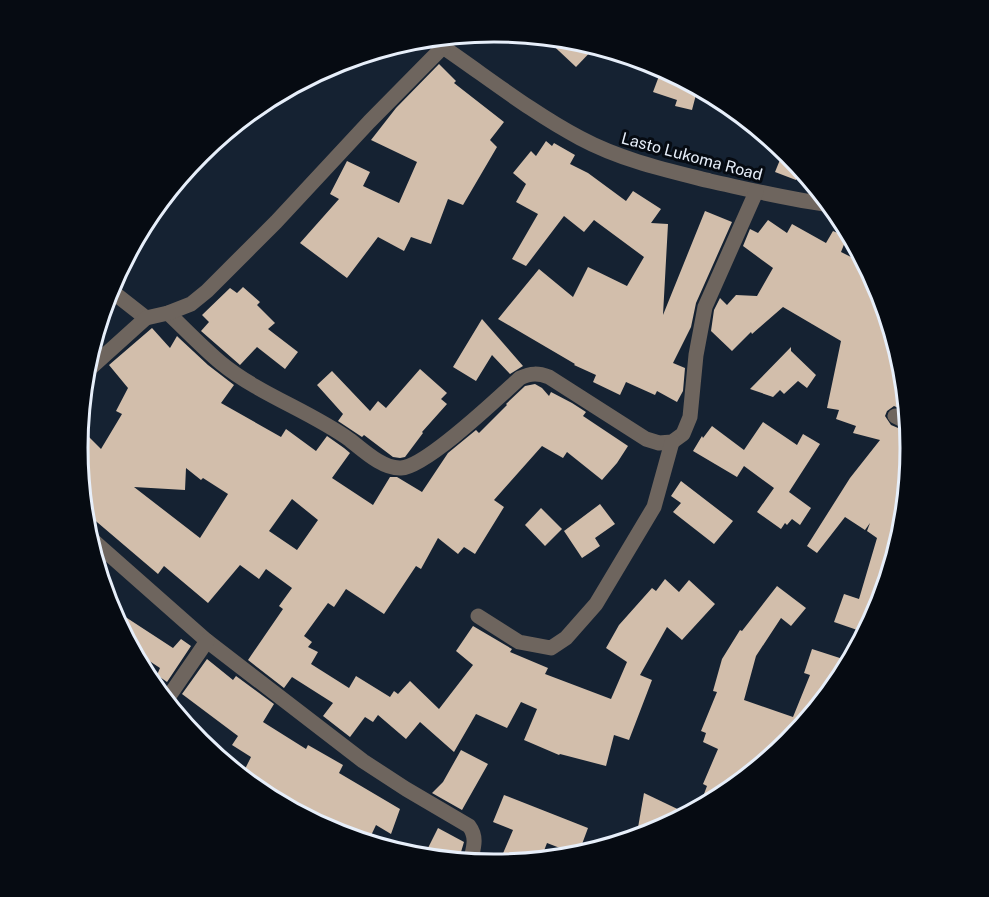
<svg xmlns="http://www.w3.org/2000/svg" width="989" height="897" viewBox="0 0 989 897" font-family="'Public Sans',sans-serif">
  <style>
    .building { fill: #d2beab; fill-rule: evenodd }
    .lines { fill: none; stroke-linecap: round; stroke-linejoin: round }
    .minor { stroke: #6e655e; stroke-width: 15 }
    .labels { text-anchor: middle; stroke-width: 6; stroke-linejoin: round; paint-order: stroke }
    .street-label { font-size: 16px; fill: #e7effa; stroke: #060b12 }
    .rim { fill: none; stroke: #e7effa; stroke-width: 3 }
  </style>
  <rect width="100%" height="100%" fill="#152232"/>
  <g class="building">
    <polygon points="543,36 576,40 596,46 576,67"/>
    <polygon points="439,64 456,81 454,83 504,122 490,140 497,147 463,205 448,199 431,244 411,237 404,251 378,237 347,278 300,243 339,199 330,194 347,161 370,172 363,186 399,203 417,162 371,140 396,108"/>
    <polygon points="662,68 698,87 692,110 675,106 677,100 653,92"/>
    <polygon points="546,141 552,146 554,143 575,155 570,164 588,173 626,201 633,191 661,209 651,223 668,224 663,315 705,211 732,222 696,303 691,327 673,363 685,368 683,391 677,402 657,391 655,395 626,382 620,395 593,382 596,375 574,365 575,364 498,319 539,269 573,297 588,267 627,286 644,257 594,220 584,232 564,216 526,266 512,259 538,214 516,202 526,184 513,173 531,151 536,156"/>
    <polygon points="784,150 801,168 796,180 775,172"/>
    <polygon points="768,220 787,233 792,224 826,243 833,231 847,237 841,252 867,265 880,289 904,367 908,412 894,406 887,411 885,416 891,425 910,433 911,449 903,530 880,608 866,633 834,622 844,594 859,599 877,538 867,531 870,523 865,530 845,517 817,553 807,546 850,478 880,440 853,433 856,426 836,419 839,410 827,408 841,341 783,307 752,334 751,332 732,351 711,331 714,310 720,298 727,305 736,295 757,296 773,268 743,246 750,229 758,233"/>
    <polygon points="243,287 260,302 257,305 275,323 268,329 298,352 285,369 257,347 240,365 201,331 209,322 202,315 230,288 237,293"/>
    <polygon points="482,319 523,366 510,374 492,355 476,381 453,367"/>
    <path d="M 152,328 L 170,348 L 177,336 L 179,338 L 208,365 L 234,385 L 221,403 L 281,437 L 286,429 L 316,451 L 327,436 L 344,448 L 350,453 L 332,478 L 373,505 L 390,477 L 397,477 L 422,492 L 448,453 L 476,430 L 479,433 L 507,405 L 506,404 L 525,386 L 535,384 L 542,388 L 549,396 L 551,392 L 572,403 L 586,412 L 583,416 L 628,446 L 617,463 L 602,480 L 567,452 L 563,458 L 542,446 L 494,500 L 504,507 L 475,554 L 464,547 L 458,554 L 438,538 L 421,569 L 416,566 L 384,614 L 346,589 L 334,607 L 328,603 L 304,636 L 312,642 L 308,647 L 318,652 L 311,664 L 349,688 L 356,676 L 390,697 L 394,691 L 398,694 L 410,681 L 439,709 L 473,665 L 456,651 L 473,626 L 512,649 L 510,652 L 548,668 L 545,674 L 611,699 L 627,662 L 606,648 L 619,625 L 652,588 L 656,591 L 665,579 L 679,592 L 689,580 L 715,604 L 682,640 L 667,627 L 640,675 L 652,680 L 629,740 L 614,735 L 606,766 L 560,754 L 559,755 L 524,740 L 537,709 L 521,702 L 507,728 L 476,714 L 454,752 L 420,722 L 406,739 L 378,715 L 373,722 L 365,717 L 350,737 L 323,716 L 333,703 L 292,677 L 284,688 L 248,660 L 283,609 L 279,606 L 292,588 L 266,569 L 259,579 L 240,565 L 208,603 L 164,566 L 158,574 L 84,511 L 78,448 L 80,428 L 101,449 L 122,414 L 116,411 L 128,388 L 109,365 ZM 186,468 L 201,480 L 203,478 L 228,494 L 200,538 L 134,487 L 185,490 ZM 292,499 L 318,520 L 297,550 L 269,531 Z"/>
    <polygon points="791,347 791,351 816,375 807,388 798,381 784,394 780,390 773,397 750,389"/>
    <polygon points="420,369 447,393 441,399 447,404 422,432 423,433 405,457 400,458 393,457 364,435 362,437 338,421 343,414 317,385 332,371 370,411 378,401 386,408"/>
    <polygon points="763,422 797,445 803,434 820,444 789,492 811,508 800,525 792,519 787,525 785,523 781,529 757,512 774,488 744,466 737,477 693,451 702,436 703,438 712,426 744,450"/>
    <polygon points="681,481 733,521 714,544 673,512 681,503 671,496"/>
    <polygon points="600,504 615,524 595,538 600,546 582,558 564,531"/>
    <polygon points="541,508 562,529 545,546 525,525"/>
    <polygon points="777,586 806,608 791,626 781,618 756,656 744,700 793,717 810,675 804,673 812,649 846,660 839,683 837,685 831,683 826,699 789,744 726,795 698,810 707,786 703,784 718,749 703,742 706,733 701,731 717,692 713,691 722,659 740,630 742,631"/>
    <polygon points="127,618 173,648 181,639 191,646 167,682 157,675 160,668 131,649 120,629"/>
    <polygon points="207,659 233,680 236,676 274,704 263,722 306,749 308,745 343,765 339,773 400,809 391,834 376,825 367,844 335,834 259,792 241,777 251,757 232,745 238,736 182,694"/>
    <polygon points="461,750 488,764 462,810 432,793 443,782"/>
    <polygon points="644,793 690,815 654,834 636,839"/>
    <polygon points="504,795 588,828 578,855 547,843 540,861 498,865 513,830 493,822"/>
    <polygon points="438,828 464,842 458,862 423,858"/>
  </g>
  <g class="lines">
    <g class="minor">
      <path d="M 433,37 L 443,47 C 487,77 534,114 580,138 C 621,160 666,170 710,181 C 751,190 791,200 832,205"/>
      <polyline points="109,289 146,318"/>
      <path d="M 168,313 C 186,330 203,348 221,363 C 260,395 310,411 350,440 C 364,451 383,469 401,468 C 426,467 499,397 520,378 C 531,373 538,373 549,377 L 646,439 L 659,443 L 672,442 L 683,434 L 690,417 L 696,355 L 705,307 L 756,192"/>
      <polyline points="85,373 146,318 168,313 191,304 207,291 276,222 369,122 443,47"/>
      <polyline points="895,416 909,423"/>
      <path d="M 87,535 L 207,641 L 363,761 L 406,789 L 469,826 C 478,838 473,849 470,863"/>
      <polyline points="478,616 519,642 551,648 566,638 596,604 654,507 672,442"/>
      <polyline points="165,702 207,641"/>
    </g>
  </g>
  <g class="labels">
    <g class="street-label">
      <text transform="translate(692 156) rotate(15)" y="6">Lasto Lukoma Road</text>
    </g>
  </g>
  <path d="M0 0H989V897H0ZM88 448a406 406 0 1 1 812 0a406 406 0 1 1-812 0Z" fill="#060b12" fill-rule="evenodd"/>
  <path class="rim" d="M88 448a406 406 0 1 1 812 0a406 406 0 1 1-812 0Z"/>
</svg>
